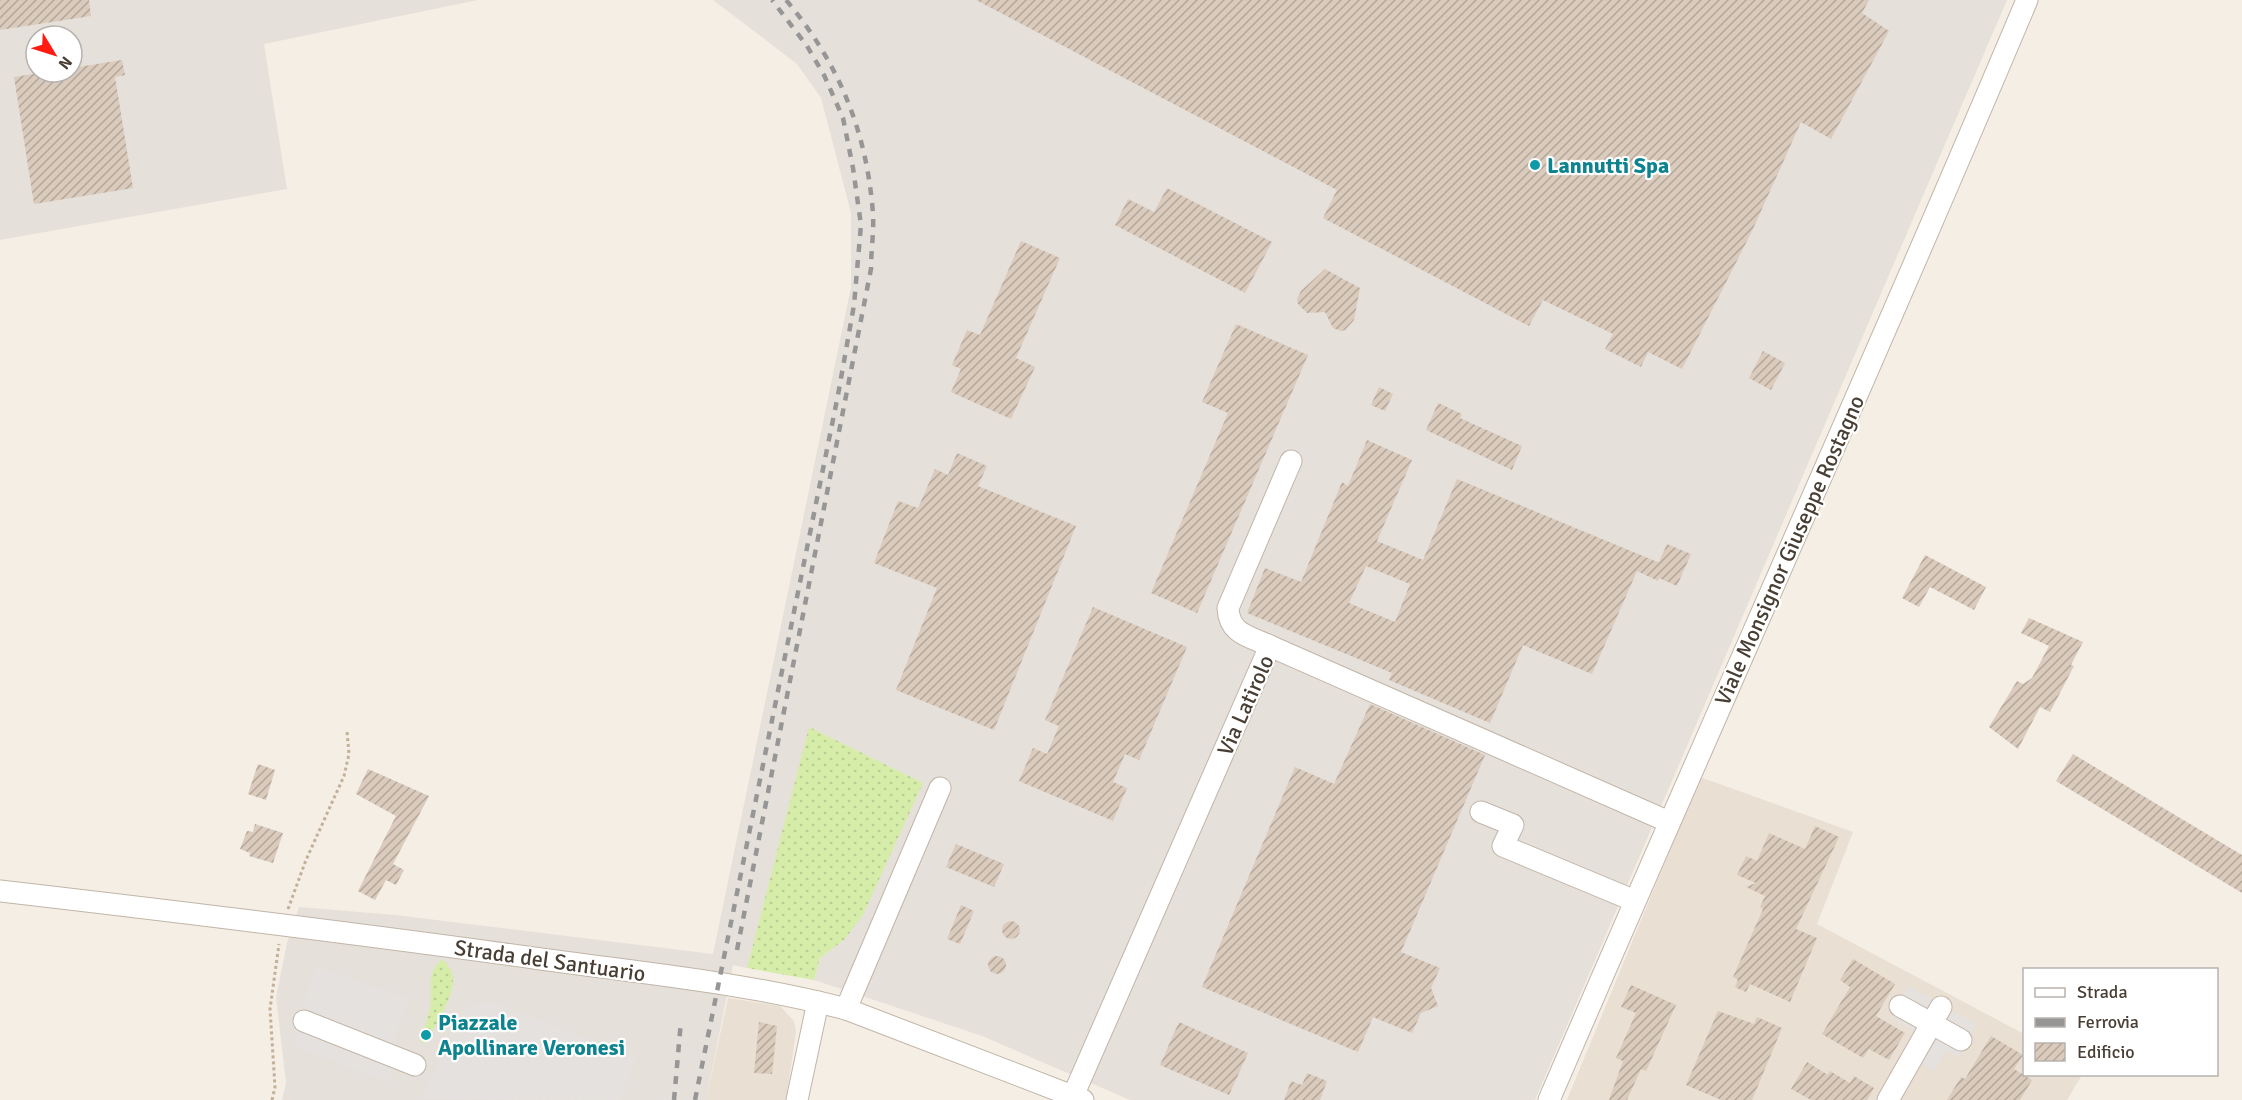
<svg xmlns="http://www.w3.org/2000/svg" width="2242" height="1100" viewBox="0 0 2242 1100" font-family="Signika,sans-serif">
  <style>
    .residential { fill: #e9dfd3 }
    .industrial { fill: #e6e0da; fill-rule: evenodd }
    .grass { fill: url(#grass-dots) }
    .parking { fill: #e5e1de }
    .building { fill: url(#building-hatch); fill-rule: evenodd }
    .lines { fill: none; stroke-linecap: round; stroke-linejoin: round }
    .minor-casing { stroke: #c1b5a7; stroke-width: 23 }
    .path { stroke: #c4af97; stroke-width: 3; stroke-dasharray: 3 3; stroke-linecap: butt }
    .minor { stroke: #fff; stroke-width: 21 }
    .rail { stroke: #969696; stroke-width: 4.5; stroke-dasharray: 8 8; stroke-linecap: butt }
    .culture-dot { fill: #0f9aa8; stroke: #fff; stroke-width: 2 }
    .labels { text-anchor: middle; stroke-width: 4.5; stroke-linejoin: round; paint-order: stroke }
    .culture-label { font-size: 22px; font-weight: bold; fill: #0d838f; stroke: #fff; text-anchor: start }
    .street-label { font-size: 22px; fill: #483e34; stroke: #fff }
  </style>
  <defs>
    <pattern id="grass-dots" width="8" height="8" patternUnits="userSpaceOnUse" patternTransform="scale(1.5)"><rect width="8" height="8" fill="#d6edaa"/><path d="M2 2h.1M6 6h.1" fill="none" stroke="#b9cc93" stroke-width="1.8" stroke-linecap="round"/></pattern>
    <pattern id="building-hatch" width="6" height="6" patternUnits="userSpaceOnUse" patternTransform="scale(1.5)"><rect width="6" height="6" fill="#dacbbd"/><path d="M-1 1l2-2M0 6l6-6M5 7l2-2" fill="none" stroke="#b3a69a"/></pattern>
  </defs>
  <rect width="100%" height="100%" fill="#f4eee5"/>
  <g class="residential">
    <polygon points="1700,777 1853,832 1817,924 2024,1034 2024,1074 2082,1075 2067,1100 1567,1100"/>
    <polygon points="728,998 780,1006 794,1021 796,1032 786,1100 706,1100"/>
  </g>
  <g class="industrial">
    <path d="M 0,0 L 478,0 L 264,44 L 287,189 L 0,240 ZM 36,36 L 72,36 L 72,72 L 36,72 Z"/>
    <polygon points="713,0 2007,0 1535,1100 1130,1100 982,1036 814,980 820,958 844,940 810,728 747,968 733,965 706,1100 282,1100 286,1083 276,997 287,943 299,907 395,915 713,954 851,287 851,213 821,98 797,64"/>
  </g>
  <g class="grass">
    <polygon points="809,727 923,783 863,915 844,940 820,958 814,980 747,968"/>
    <path d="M 442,959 C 448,965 453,971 453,980 C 454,997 434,1028 426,1043 L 419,1041 C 423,1031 428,1019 430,1009 C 433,990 425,973 442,959 Z"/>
  </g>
  <g class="parking">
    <polygon points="317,966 409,999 392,1043 403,1048 389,1082 294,1046 295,1025"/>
    <polygon points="1908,986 1976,1024 1958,1057 1947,1051 1934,1071 1918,1062 1930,1040 1891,1018"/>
    <polygon points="489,1001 635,1057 620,1100 422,1099 459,1016 470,1007"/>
  </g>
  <g class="building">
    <polygon points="0,0 89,0 91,16 0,30"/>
    <polygon points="976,0 1869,0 1862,13 1889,31 1831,139 1801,122 1752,231 1682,369 1648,352 1641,367 1605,349 1613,334 1543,300 1529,326 1323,218 1337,190"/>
    <polygon points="122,60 125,75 115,77 133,188 34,204 14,77 46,72 72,72 72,68"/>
    <polygon points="1167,188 1272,242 1245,293 1115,225 1128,199 1154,212"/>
    <polygon points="1021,241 1060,258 1016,358 1035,367 1011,419 951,392 961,369 952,365 967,330 980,335"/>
    <polygon points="1325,269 1360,288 1354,320 1345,330 1341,331 1333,328 1325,312 1307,313 1298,304 1297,299 1301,291"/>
    <polygon points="1236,324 1308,355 1197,613 1151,593 1228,413 1202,402"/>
    <polygon points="1763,351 1785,363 1771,390 1749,378"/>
    <polygon points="1379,387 1393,394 1385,411 1371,405"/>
    <polygon points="1438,403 1462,414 1460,418 1522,446 1512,470 1426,430"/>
    <path d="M 1367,440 L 1412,460 L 1377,541 L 1423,560 L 1457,479 L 1655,561 L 1659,562 L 1667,544 L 1691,554 L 1677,586 L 1659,578 L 1658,581 L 1637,571 L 1592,674 L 1523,645 L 1490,723 L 1389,680 L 1392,673 L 1247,613 L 1265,568 L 1301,582 L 1342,482 L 1348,486 ZM 1366,566 L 1410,584 L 1395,622 L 1349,603 Z"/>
    <polygon points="957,453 987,466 978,486 1076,526 994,730 896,690 937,588 874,563 898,501 918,508 935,469 948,475"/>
    <polygon points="1925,555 1986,587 1974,610 1930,587 1919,607 1902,598"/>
    <polygon points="1093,607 1187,647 1139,760 1125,754 1113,782 1127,788 1113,821 1019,781 1033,748 1047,754 1059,726 1045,720"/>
    <polygon points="2029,618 2083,642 2071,665 2074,666 2050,712 2040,707 2018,749 1989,727 2017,681 2023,684 2032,678 2049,646 2021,633"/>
    <polygon points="1370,704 1485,755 1401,952 1440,968 1431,988 1438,1006 1421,1013 1412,1033 1373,1017 1358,1052 1202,987 1295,767 1334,784"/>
    <polygon points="2073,754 2242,855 2242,893 2056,781"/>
    <polygon points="258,764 275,770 266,800 248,794"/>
    <polygon points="368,769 429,796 393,864 404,870 396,885 386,880 375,900 358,891 396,816 356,794"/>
    <polygon points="255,824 283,833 273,863 249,856 250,853 240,849 247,831 253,832"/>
    <polygon points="1815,826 1839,837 1796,929 1817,938 1790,1002 1750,984 1746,992 1735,987 1738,980 1733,977 1763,909 1760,907 1765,896 1746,887 1756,883 1737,875 1746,856 1757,861 1769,833 1805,849"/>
    <polygon points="956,844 1004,864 994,887 946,867"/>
    <polygon points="961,905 974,911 960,944 947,939"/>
    <circle cx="1011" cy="930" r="9"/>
    <circle cx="997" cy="965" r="9"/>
    <polygon points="1853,959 1895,984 1876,1016 1905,1033 1889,1060 1869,1049 1863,1058 1822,1034 1850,987 1840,980"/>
    <polygon points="1631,985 1676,1005 1646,1071 1641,1069 1627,1100 1609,1100 1623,1061 1616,1058 1636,1013 1621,1007"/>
    <polygon points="1718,1011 1754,1024 1757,1017 1782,1028 1752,1100 1721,1100 1686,1085"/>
    <polygon points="759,1022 777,1026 772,1074 754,1073"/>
    <polygon points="1179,1022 1248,1053 1229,1095 1160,1065"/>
    <polygon points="1991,1036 2023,1055 2014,1069 2032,1080 2020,1100 1947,1100 1961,1077 1965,1079"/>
    <polygon points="1807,1062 1828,1075 1830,1071 1850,1083 1854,1076 1874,1088 1867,1100 1811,1100 1791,1089"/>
    <polygon points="1307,1073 1327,1081 1320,1100 1284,1100 1291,1081 1302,1085"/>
  </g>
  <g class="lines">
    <defs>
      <g id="minor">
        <path d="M 1270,646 C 1249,636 1229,634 1228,608 L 1291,461"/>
        <polyline points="1481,812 1513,825 1503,846 1635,901"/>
        <path d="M 0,891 C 181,912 361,934 541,959 C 643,973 747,983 846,1009 L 1083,1100"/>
        <polyline points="1900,1006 1961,1040"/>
        <polyline points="846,1009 940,788"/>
        <polyline points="304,1021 415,1065"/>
        <polyline points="1073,1096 1270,646 1669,822"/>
        <polyline points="797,1100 818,1002"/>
        <path d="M 1549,1100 C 1707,733 1872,368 2027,0"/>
        <polyline points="1888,1100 1941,1007"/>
      </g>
    </defs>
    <use href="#minor" class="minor-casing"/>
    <g class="path">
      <polyline points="288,909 306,860 344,776 349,754 347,731"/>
      <polyline points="272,1100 275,1087 270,1009 279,944"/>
    </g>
    <use href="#minor" class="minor"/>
    <g class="rail">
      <path d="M 737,950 L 871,269 C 871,251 874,232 873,214 C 867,132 839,63 786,0"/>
      <polyline points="674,1100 681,1021"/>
      <polyline points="695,1100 838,395 854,305 861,225 853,168 843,118 824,75 807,46 772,0"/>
    </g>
  </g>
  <g class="culture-dot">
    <circle cx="1535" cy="165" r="6"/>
    <circle cx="426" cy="1035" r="6"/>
  </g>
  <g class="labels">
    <g class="culture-label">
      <text x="1547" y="173">Lannutti Spa</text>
      <text x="438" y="1030">Piazzale<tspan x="438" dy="25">Apollinare Veronesi</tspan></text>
    </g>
    <g class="street-label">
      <text transform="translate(1789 550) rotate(-66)" y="8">Viale Monsignor Giuseppe Rostagno</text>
      <text transform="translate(1245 705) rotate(-66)" y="8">Via Latirolo</text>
      <text transform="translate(550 960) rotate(8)" y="8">Strada del Santuario</text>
    </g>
  </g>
  <rect x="2023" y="968" width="195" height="108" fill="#ffffff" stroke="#b6b2ae" stroke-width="1.5"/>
  <rect x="2035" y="988" width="30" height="9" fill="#ffffff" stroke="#b6b2ae" stroke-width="1.5"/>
  <text x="2077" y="998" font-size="18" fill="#483e34">Strada</text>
  <rect x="2035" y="1018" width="30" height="9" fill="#969696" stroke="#b6b2ae" stroke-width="1.5"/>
  <text x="2077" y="1028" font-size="18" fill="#483e34">Ferrovia</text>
  <rect x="2035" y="1043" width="30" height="18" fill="url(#building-hatch)" stroke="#b6b2ae" stroke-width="1.5"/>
  <text x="2077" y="1058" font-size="18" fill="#483e34">Edificio</text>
  <g transform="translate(54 54) rotate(128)"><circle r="28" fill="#ffffff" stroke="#b6b2ae" stroke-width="1.5"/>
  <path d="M0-4.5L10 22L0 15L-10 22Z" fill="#ff1b12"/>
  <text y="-9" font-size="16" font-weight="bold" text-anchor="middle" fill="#483e34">N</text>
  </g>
</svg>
